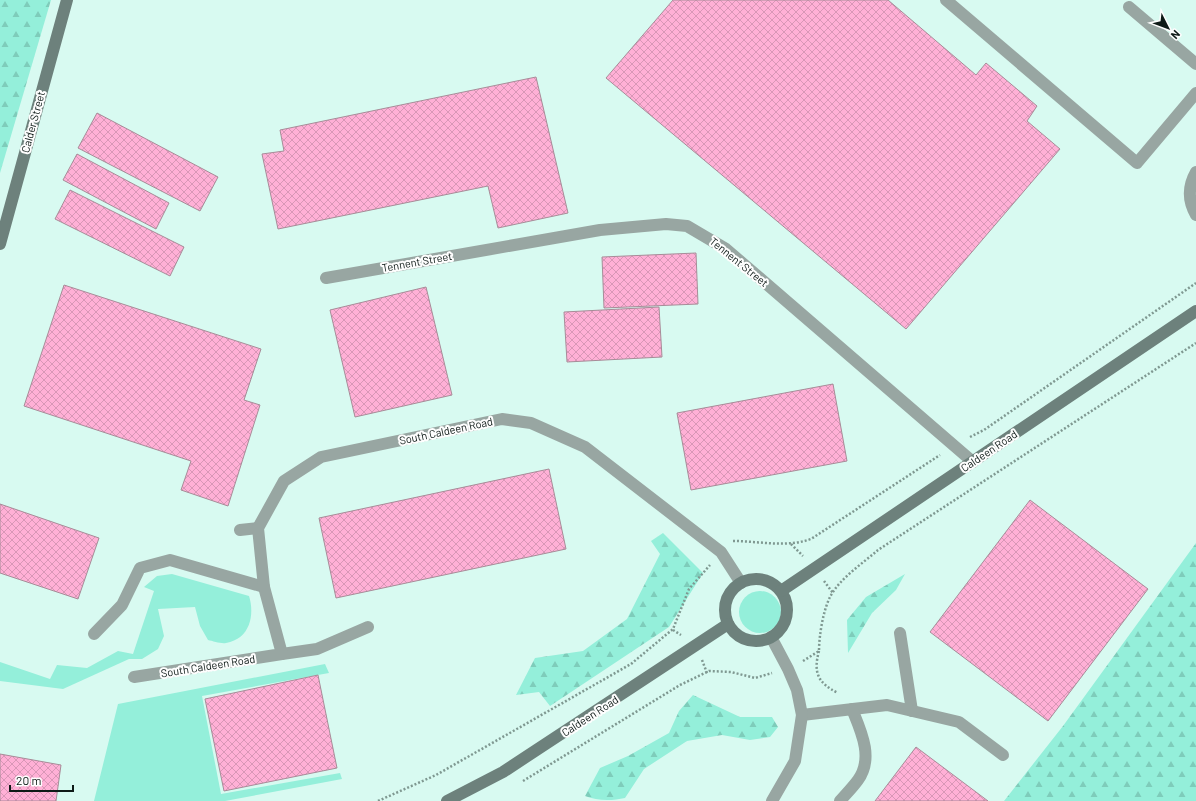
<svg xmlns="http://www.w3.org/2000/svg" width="1196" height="801" viewBox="0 0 1196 801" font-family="Barlow,sans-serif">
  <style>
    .green { fill: #94efda }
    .forest { fill: url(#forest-firs) }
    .building { fill: url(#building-cross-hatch); stroke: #a78c98 }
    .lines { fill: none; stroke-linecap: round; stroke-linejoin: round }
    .path { stroke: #7f9891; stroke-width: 2.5; stroke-dasharray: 2 2; stroke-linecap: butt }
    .lane { stroke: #98a6a2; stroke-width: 12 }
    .street { stroke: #98a6a2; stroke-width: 12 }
    .secondary { stroke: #6d817c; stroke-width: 12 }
    .labels { text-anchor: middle; stroke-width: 4; stroke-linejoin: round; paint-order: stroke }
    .street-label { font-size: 11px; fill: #0e1a17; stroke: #fefefe }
  </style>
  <defs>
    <pattern id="forest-firs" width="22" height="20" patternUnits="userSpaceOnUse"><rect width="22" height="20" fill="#94efda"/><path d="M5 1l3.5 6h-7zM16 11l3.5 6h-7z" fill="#7eccba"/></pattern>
    <pattern id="building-cross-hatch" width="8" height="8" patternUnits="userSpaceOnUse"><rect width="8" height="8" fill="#ffb0d6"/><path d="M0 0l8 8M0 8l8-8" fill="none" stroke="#d997b7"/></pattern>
  </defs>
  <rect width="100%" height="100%" fill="#d8faf1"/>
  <g class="green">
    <path d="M 172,574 L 249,596 C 255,615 250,639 226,643 C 221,644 213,641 208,640 L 200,626 L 195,607 L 158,609 L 164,636 L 158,649 L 142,659 L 129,659 L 63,689 L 0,681 L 0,662 L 50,679 L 57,665 L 87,668 L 118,651 L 133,654 L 154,591 L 144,587 L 157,576 Z"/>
    <circle cx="760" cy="612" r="21"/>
    <polygon points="325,664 329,673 202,696 221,794 340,773 342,779 225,801 94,801 118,704"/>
  </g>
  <g class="forest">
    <polygon points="0,0 51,0 0,173"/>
    <polygon points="663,533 703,573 669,627 550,706 539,692 516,695 535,658 583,651 627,619 660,554 651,541"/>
    <polygon points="1196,543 1196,801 1004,801 1063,726"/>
    <polygon points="905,574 896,590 872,613 848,653 847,620 866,597"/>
    <path d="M 693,695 L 740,717 L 772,717 L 778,727 L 770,737 L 750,740 L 722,735 L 687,741 L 644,769 L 625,798 C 612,801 597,801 585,796 L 600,768 L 628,756 L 669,733 L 679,711 Z"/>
  </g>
  <g class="building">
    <polygon points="673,0 888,0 976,75 986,63 1037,106 1027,121 1060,149 906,329 606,78"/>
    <polygon points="536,77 568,213 498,228 488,186 278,229 262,154 284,151 280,130"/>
    <polygon points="97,113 218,177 200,211 78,148"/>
    <polygon points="77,154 169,203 156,229 63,180"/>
    <polygon points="70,190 184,247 170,276 55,219"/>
    <polygon points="696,253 698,304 604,308 602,257"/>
    <polygon points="64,285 261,349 244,400 260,405 228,506 181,490 191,461 24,406"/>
    <polygon points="426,287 452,395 355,417 330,310"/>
    <polygon points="659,307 662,357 567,362 564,312"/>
    <polygon points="833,384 847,461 691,490 677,413"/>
    <polygon points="549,469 566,549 336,598 319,518"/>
    <polygon points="1030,500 1148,589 1048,721 930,632"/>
    <polygon points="0,504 99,538 78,599 0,573"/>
    <polygon points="318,675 337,768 224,791 205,699"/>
    <polygon points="916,747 988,801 875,801"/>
    <polygon points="0,754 61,765 56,801 0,801"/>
  </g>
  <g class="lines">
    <g class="path">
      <polyline points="970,437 984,430 1196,283"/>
      <path d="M 733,541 C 759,541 786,548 811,539 L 940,455"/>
      <polyline points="791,544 803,556"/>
      <polyline points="824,581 833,593"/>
      <polyline points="673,630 681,635"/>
      <path d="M 819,651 C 813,673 818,683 838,693"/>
      <polyline points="702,660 707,673"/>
      <path d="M 803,661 L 819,651 C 819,636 823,611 830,597 C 840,578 862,564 878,550 L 1196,343"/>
      <polyline points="523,781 680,685 709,671 731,672 755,678 772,673"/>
      <polyline points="378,801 436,775 631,664 673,629 689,589 710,565"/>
    </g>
    <g class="lane">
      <polyline points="946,0 1137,163 1196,93"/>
      <polyline points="1129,7 1196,64"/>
      <path d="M 1196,172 C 1188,186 1188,201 1196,215"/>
      <polyline points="240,530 258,528"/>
      <polyline points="900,633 912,711"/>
      <polyline points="94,634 122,605 140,568 170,560 264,587"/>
      <polyline points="802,715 887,705 959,722 1003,755"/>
      <path d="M 840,801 C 846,794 853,787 858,780 C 874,758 861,731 852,709"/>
    </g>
    <g class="street">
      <polyline points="326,278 600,230 666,224 687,226 726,249 973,462"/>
      <polyline points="771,637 788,669 797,690 802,715 795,761 772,801"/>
      <polyline points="282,654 317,649 368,627"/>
      <polyline points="134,677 282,654 264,587 258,528 284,481 321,457 502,419 531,423 585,447 721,552 741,583"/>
    </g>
    <g class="secondary">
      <polyline points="0,244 67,0"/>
      <circle cx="756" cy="610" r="31"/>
      <polyline points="781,591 1196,311"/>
      <polyline points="447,801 503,772 728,624"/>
    </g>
  </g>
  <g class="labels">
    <g class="street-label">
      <text transform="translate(33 122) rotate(-75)" y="4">Calder Street</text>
      <text transform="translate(417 262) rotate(-10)" y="4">Tennent Street</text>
      <text transform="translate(739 262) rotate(39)" y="4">Tennent Street</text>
      <text transform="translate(446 431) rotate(-12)" y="4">South Caldeen Road</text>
      <text transform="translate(989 451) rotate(-34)" y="4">Caldeen Road</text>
      <text transform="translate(208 666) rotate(-9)" y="4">South Caldeen Road</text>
      <text transform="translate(590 716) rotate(-33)" y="4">Caldeen Road</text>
    </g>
  </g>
  <g transform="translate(1168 28) rotate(132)" stroke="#fefefe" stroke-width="3" paint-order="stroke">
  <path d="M0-3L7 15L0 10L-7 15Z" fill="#0e1a17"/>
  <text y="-6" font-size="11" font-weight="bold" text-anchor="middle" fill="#0e1a17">N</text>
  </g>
  <path d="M10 785v6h63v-6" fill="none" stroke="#0e1a17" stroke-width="2"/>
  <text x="16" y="785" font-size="12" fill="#0e1a17" stroke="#fefefe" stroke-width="3" paint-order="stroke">20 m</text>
</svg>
